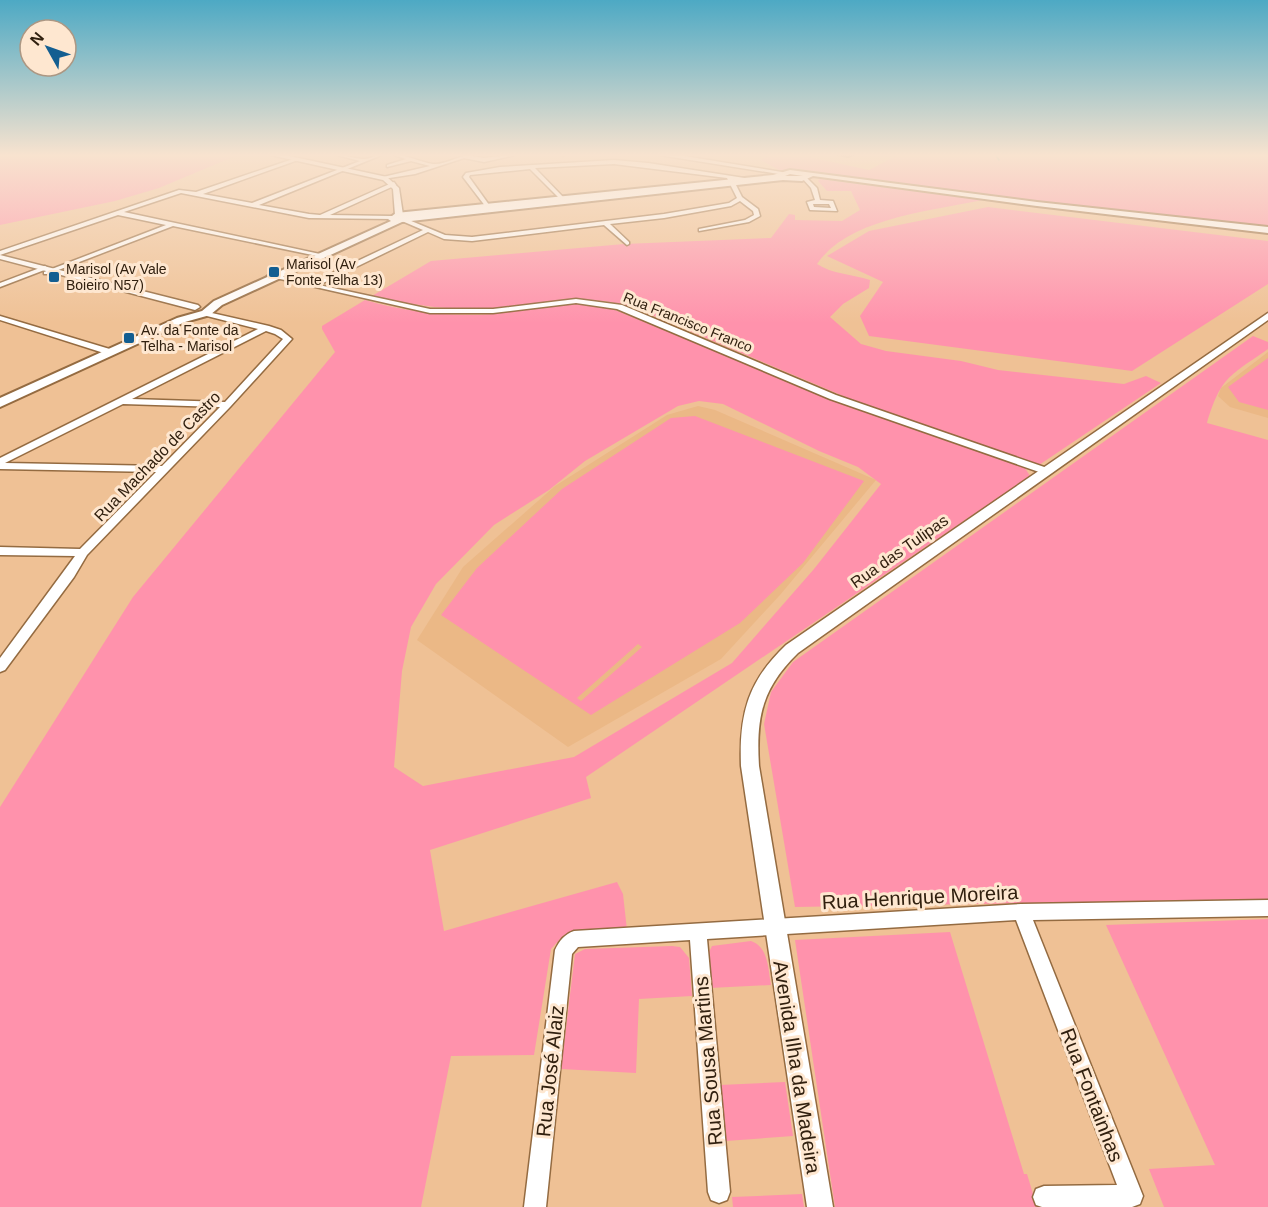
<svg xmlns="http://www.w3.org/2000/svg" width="1268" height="1207" viewBox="0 0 1268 1207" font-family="Helvetica,sans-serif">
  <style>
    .built { fill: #ebb886 }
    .green { fill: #ff92ac; fill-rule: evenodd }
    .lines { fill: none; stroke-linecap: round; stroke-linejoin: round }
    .stream { stroke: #06998d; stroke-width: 1.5 }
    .minor-casing { stroke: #946b41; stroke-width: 3 }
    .tertiary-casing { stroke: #946b41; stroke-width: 3 }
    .secondary-casing { stroke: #946b41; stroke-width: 4 }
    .minor { fill: #fff; fill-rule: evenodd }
    .tertiary { fill: #fff; fill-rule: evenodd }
    .secondary { fill: #fff; fill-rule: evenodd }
    .wall { fill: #634e1f }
    .shaded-wall { fill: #504019 }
    .poi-dot { fill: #135e91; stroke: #fee7d0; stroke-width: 2 }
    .labels { text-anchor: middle; stroke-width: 6; stroke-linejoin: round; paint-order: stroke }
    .far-poi-label { font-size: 14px; fill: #31200f; stroke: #fee7d0; text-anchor: start }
    .far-street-label { font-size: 14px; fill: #31200f; stroke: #fee7d0 }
    .street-label { font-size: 16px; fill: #31200f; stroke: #fee7d0 }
    .near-street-label { font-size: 20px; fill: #31200f; stroke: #fee7d0 }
  </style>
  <rect width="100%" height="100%" fill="#efc195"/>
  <g class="built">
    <polygon points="1268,352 1268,418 1230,407 1218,396 1221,388"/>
    <polygon points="698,406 715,410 876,480 780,595 721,659 568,747 417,640 463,567 555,486 667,415"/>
  </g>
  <g class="green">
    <polygon points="0,154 240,154 159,188 115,201 0,225"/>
    <polygon points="773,154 795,154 869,170 900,154 1268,154 1268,227 1026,200 797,169 781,171 761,160"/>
    <path d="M 820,179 L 982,200 C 931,211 848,218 817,264 C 832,274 852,274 870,280 L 869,288 L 843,304 L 830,317 L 861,344 L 886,351 L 961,361 L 998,370 L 1124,384 L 1146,376 L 1161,383 L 1039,465 L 855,401 L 635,308 C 575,290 539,307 481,309 C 443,310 408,304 372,296 L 431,261 L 624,244 L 771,238 L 789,214 L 795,215 L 795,220 L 842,221 L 860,210 L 851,191 L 827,191 L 818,181 Z"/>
    <polygon points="988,207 1268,241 1268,284 1132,371 869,336 860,316 883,282 827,256 869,231"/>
    <path d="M 365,300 C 407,312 449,317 493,314 C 530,310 565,300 603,305 L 840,402 L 1025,468 L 1030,476 L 586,777 L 591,798 L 430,850 L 444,931 L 617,882 L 623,894 L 627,930 L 579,930 L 563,936 L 551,949 L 534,1055 L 451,1056 L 421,1207 L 0,1207 L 0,807 L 133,597 L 335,352 L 322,329 L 322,326 ZM 699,401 L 723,404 L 819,451 L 858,467 L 881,484 L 814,569 L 732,663 L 574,757 L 423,786 L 394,767 L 402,671 L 411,627 L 436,584 L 494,525 L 549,490 L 585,461 L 678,406 Z"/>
    <path d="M 1253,336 L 1268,342 L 1268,349 C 1230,376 1221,376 1207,423 L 1268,440 L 1268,899 L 795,907 L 764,724 L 771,692 L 793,662 Z"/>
    <polygon points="1268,358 1268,410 1239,402 1228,387"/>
    <path d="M 695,416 L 864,481 L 803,563 L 740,623 L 591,715 L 441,615 L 477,568 L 562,489 L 671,418 ZM 638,644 L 642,647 L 581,701 L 577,698 Z"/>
    <polygon points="1268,919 1268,1207 1164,1207 1149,1169 1215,1165 1106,925"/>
    <polygon points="950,932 1024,1174 1027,1174 1037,1207 835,1207 795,940"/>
    <path d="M 751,941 C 769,947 768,970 771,985 L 710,988 L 707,956 L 712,946 Z"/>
    <polygon points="672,946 680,947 689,958 692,996 639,999 636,1073 561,1069 575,954 585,949"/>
    <polygon points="785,1082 793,1136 726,1141 720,1085"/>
    <polygon points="802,1194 804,1207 733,1207 732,1197"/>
  </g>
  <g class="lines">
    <polyline class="stream" points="995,154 999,160"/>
    <defs>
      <g id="minor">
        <path d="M 333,154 C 343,154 354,159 364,159 C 371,159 377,154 384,154 L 259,205 L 309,214 L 320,215 L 394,182 L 396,185 L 330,215 L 392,216 L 394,219 L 309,218 L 181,193 L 124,212 L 320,254 L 323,256 L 322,257 L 173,226 L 48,274 L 44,274 L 44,272 L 166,225 L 118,215 L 0,255 L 0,251 L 179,190 L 196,192 L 293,159 L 298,160 L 203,194 L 252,203 L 360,161 Z"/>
        <path d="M 391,154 C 406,154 419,162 433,164 C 446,165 461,154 475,154 L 471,156 L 484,158 L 520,154 L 484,162 L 464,158 L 415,174 L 383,179 L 383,177 L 430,166 L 411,161 L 387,167 L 387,165 L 406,159 Z"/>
        <polygon points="561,154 565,154 565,155 563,156"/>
        <polygon points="614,160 648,163 751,179 749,182 733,179 742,197 758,209 760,216 749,222 699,231 699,229 745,220 754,215 753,211 740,201 731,206 664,218 610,224 629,242 629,244 627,245 604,225 472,241 444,239 428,232 319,285 430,309 493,309 576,299 622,305 836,395 1050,469 1050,473 1042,473 830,399 617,309 576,303 493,313 430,313 267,276 270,274 311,283 423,230 402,221 404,218 445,235 472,237 664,214 729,203 737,198 727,178 614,164 535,168 564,198 562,201 530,169 470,175 469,177 492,209 489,211 463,177 466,173 500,167"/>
        <path d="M 805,176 L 817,188 L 820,200 L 833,201 L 837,211 L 810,210 L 807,202 L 815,200 L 811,188 L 802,178 ZM 813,204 L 829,204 L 831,208 L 814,207 Z"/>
        <polygon points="45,266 48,268 47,269 0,287 0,283"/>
        <path d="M 203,311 L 269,326 L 281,330 L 292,339 L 230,407 L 87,555 L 74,577 L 5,670 L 0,672 L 0,658 L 75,556 L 0,555 L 0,547 L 80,549 L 156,472 L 0,469 L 0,458 L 258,329 L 203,315 ZM 266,331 L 275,334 L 283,339 L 225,402 L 132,399 ZM 123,404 L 220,407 L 162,466 L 5,463 Z"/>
        <polygon points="0,316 113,350 114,352 107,354 0,320"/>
        <path d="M 1268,900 L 1268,916 L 1033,920 L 1143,1196 L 1140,1204 L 1132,1207 L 1042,1207 L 1036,1205 L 1033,1197 L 1036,1189 L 1044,1186 L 1117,1185 L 1016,920 L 707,939 L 730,1192 L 727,1200 L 719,1203 L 711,1200 L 708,1192 L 690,940 L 578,947 L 572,954 L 546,1207 L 524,1207 L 555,950 C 559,941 565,934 574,931 L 1021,904 Z"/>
      </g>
      <g id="tertiary">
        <polygon points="266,154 280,154 387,177 399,188 403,215 399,217 395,215 393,189 383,180"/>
        <polygon points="653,154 672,154 788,173 785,175"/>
        <polygon points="0,255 198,305 200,307 195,310 0,259"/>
        <path d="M 1268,313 L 1268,320 L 798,653 C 762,688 756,717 759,766 L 833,1207 L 807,1207 L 741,766 C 739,714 748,681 786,645 Z"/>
      </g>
      <path id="secondary" d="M 790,170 L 1037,202 L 1268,227 L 1268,233 L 1037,206 L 813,176 L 802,181 L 783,180 L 402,222 L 222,305 L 210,315 L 185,322 L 0,407 L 0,398 L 177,318 L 202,311 L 214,301 L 391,221 L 388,219 L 396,213 L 773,175 ZM 790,174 L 803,176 L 785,176 Z"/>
    </defs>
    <use href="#minor" class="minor-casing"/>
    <use href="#tertiary" class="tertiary-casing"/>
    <use href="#secondary" class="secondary-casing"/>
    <use href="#minor" class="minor"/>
    <use href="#tertiary" class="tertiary"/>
    <use href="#secondary" class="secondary"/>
  </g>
  <polygon class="wall" points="828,154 857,154 848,158"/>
  <polygon class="shaded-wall" points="848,154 857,154 848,158"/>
  <linearGradient id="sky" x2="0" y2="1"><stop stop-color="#4da9c4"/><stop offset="0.48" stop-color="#f8e3cf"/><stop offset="1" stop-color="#f8e3cf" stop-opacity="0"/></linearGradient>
  <rect width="1268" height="323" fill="url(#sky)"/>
  <g class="poi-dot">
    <rect x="268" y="266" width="12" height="12" rx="3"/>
    <rect x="48" y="271" width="12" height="12" rx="3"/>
    <rect x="123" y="332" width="12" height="12" rx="3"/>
  </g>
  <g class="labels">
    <g class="far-poi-label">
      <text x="286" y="269">Marisol (Av<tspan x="286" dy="16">Fonte Telha 13)</tspan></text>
      <text x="66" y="274">Marisol (Av Vale<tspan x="66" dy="16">Boieiro N57)</tspan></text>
      <text x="141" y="335">Av. da Fonte da<tspan x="141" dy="16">Telha - Marisol</tspan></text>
    </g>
    <g class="far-street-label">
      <text transform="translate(688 322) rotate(22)" y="5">Rua Francisco Franco</text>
    </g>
    <g class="street-label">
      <text transform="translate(157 456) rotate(-46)" y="6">Rua Machado de Castro</text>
      <text transform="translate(899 551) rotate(-35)" y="6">Rua das Tulipas</text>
    </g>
    <g class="near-street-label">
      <text transform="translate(920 897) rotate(-3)" y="7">Rua Henrique Moreira</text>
      <text transform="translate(708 1061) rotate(-95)" y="7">Rua Sousa Martins</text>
      <text transform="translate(797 1067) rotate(81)" y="7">Avenida Ilha da Madeira</text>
      <text transform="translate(550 1071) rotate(-84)" y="7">Rua José Alaiz</text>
      <text transform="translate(1092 1095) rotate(69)" y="7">Rua Fontainhas</text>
    </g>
  </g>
  <g transform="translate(48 48) rotate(310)"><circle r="28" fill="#fee7d0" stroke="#ac9783" stroke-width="1.5"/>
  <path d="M0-4.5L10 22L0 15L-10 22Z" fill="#135e91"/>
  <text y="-9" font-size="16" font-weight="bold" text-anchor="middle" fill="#31200f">N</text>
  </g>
</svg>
